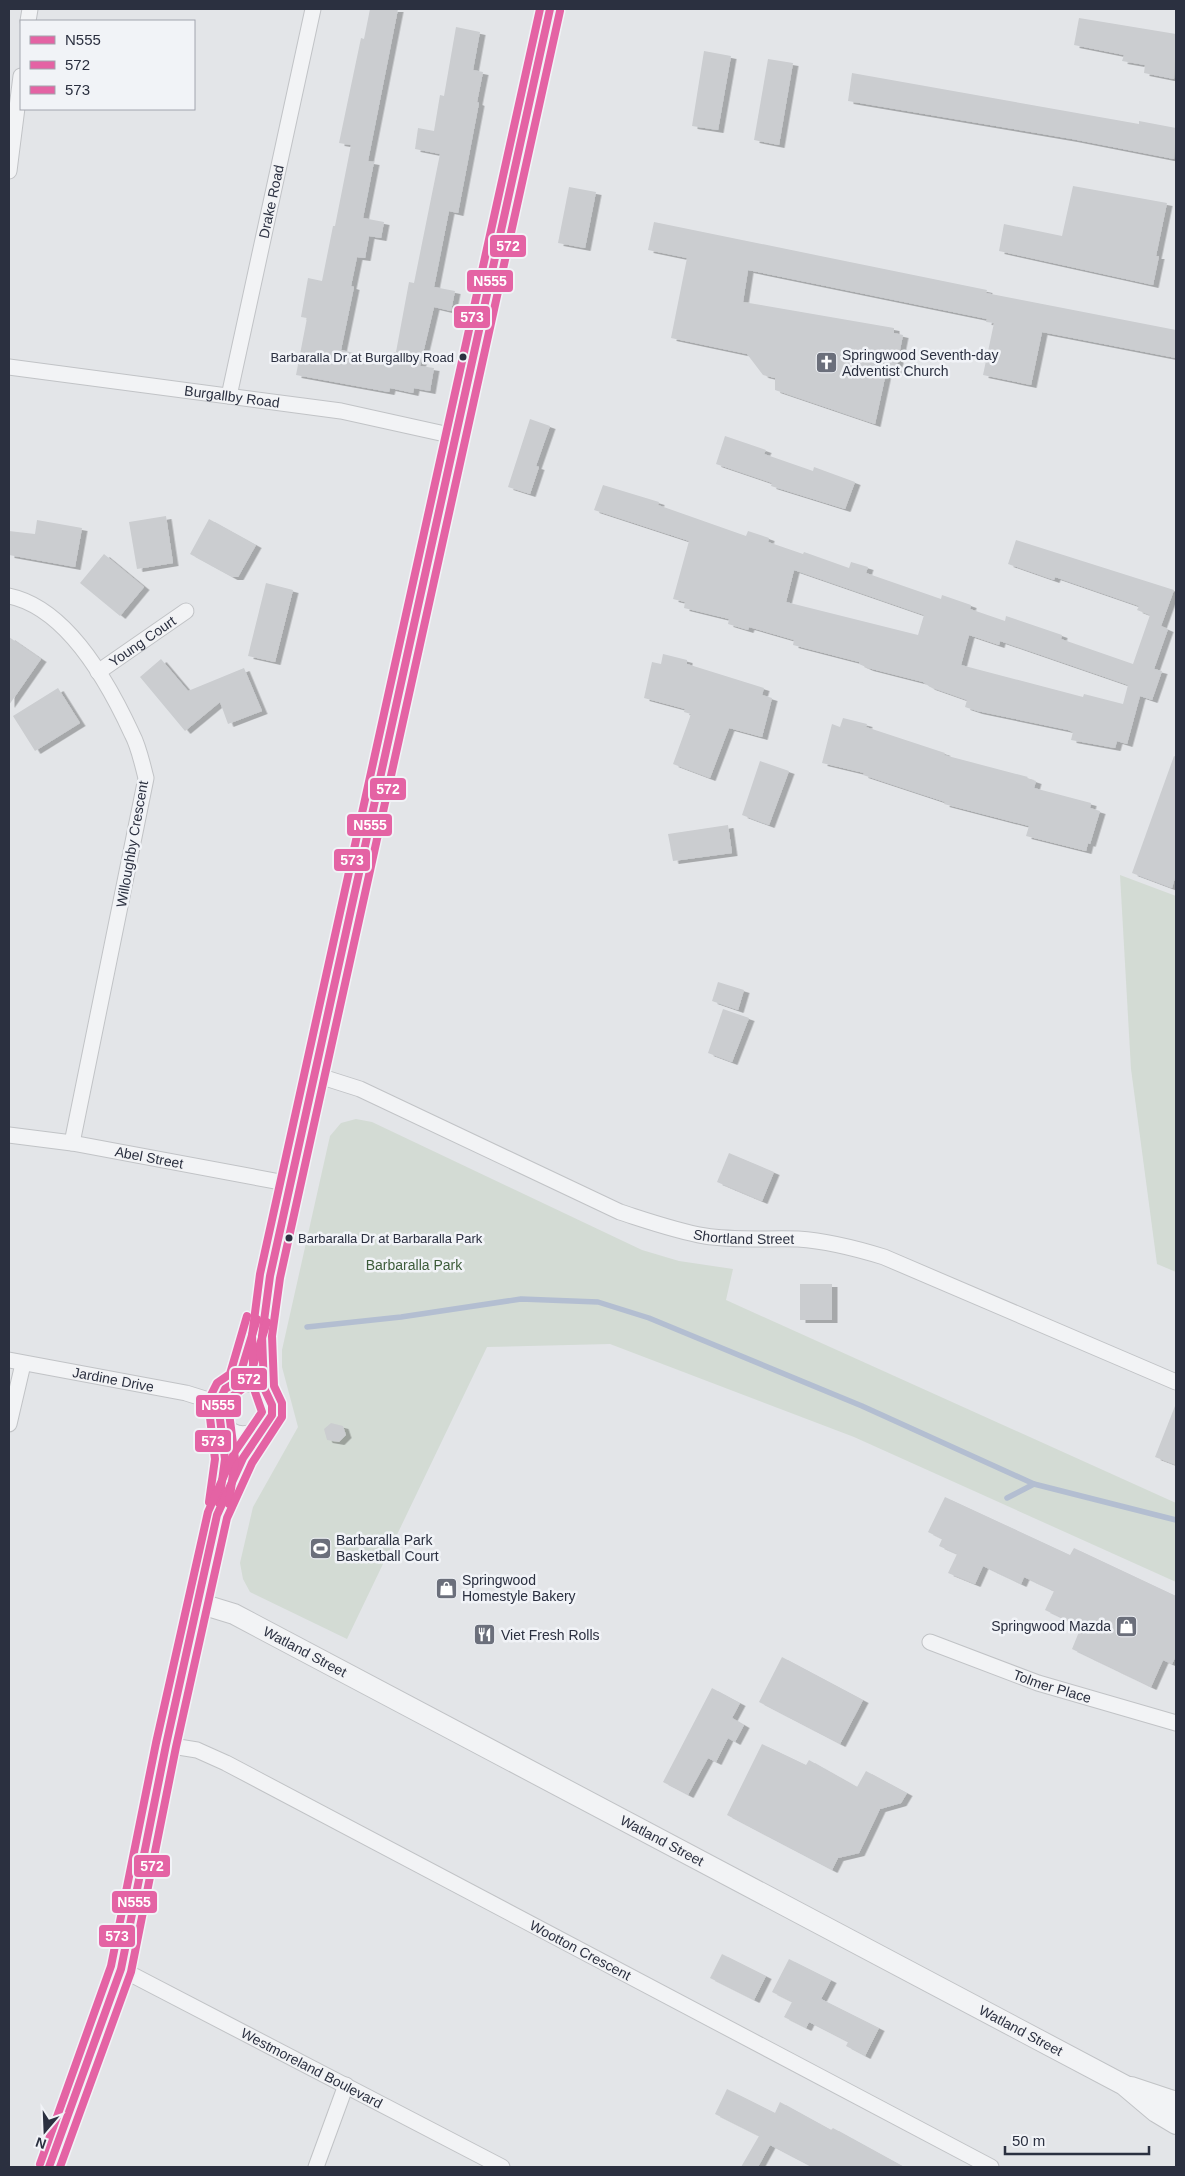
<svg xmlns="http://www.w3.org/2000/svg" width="1185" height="2176" viewBox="0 0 1185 2176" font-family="Helvetica,sans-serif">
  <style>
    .green { fill: #d3dbd4 }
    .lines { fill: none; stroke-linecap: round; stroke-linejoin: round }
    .stream { stroke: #b3bed1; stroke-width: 5.5 }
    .building { fill: #cbcdd0; fill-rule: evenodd; filter: url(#shadow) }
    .minor-casing { stroke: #c1c3c6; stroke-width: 17 }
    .tertiary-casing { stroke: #c1c3c6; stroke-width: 22 }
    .minor { stroke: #f2f3f5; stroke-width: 15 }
    .tertiary { stroke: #f2f3f5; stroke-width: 20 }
    .bus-1-casing { stroke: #f1f3f7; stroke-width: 11 }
    .bus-2-casing { stroke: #f1f3f7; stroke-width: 11 }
    .bus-3-casing { stroke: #f1f3f7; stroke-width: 11 }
    .bus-1 { stroke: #e463a4; stroke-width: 8 }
    .bus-2 { stroke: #e463a4; stroke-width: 8 }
    .bus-3 { stroke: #e463a4; stroke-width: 8 }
    .bus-dot { fill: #2b3040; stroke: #f1f3f7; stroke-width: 2 }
    .labels { text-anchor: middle; stroke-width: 5; stroke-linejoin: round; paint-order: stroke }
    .bus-label { font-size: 13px; fill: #2b3040; stroke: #f1f3f7; text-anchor: end }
    .street-label { font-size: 14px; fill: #2b3040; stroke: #f1f3f7 }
    .poi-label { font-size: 14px; fill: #2b3040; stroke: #f1f3f7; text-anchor: start }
    .park-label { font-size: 14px; fill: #3c5b39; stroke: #f1f3f7 }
    .line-badge { stroke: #f1f3f7; stroke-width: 2 }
    .badge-label { font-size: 14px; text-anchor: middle; font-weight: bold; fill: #fff }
  </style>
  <defs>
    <filter id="shadow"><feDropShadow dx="5.5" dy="3" stdDeviation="0" flood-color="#0004"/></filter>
  </defs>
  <rect width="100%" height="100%" fill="#e3e5e8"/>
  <g class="green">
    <polygon points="1120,875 1176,896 1176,1272 1157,1264 1131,1069"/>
    <polygon points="356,1119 372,1122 642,1250 679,1261 733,1269 726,1300 1176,1503 1176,1582 854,1437 610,1344 487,1347 347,1639 250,1592 243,1579 240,1563 253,1507 298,1427 282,1367 282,1350 330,1136 341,1123"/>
  </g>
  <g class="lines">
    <g class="stream">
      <polyline points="307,1327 401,1317 521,1299 598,1302 649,1318 862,1406 1034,1484 1176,1520"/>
      <polyline points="1007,1498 1034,1484"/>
    </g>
  </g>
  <g class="building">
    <polygon points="370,9 398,9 368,161 374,162 363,218 384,222 381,238 369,236 365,258 357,257 351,286 354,287 341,350 359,354 392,360 394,352 396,352 409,282 414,283 440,154 415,149 418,128 434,131 440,95 444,96 456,27 480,32 473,70 483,72 477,102 479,103 458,213 449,211 434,287 455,291 451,311 434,307 420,366 434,368 430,391 414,388 413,393 390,388 389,392 296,375 307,318 301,317 308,278 322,281 333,226 335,226 351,145 339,143 361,38 364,39"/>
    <polygon points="1079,18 1176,34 1174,79 1144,73 1145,65 1122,61 1124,55 1074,45"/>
    <polygon points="704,51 731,56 718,130 692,126"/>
    <polygon points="768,59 793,63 779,145 754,140"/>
    <polygon points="852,73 1139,124 1139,121 1176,128 1174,159 1072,139 848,101"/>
    <polygon points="1073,186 1167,203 1156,256 1159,256 1153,285 999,251 1004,224 1062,236"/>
    <polygon points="569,187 596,192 585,248 558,243"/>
    <polygon points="654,222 987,290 986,293 1176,330 1176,358 1042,332 1031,385 983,375 994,323 986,322 987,319 748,270 743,302 894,328 894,333 903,335 895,375 886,373 875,424 775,390 775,378 763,375 747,354 671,338 687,258 648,250"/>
    <polygon points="530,419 550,426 536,466 539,467 530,494 508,487"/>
    <polygon points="725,436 766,450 764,454 813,471 814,467 855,482 845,509 771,486 772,483 716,464"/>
    <path d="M 603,485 L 659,502 L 658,505 L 746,536 L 748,531 L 769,538 L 768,542 L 803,554 L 804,552 L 849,568 L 851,562 L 868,567 L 866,573 L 941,599 L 942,595 L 971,605 L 970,609 L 1005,621 L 1006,616 L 1062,635 L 1061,639 L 1133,664 L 1150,615 L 1137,610 L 1139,606 L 1055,577 L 1054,580 L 1008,564 L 1016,540 L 1174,590 L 1161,626 L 1168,629 L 1154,669 L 1162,671 L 1152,700 L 1140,696 L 1127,744 L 1117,741 L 1115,748 L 1071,740 L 1073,732 L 1068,730 L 977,711 L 965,707 L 967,700 L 930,687 L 923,682 L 868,668 L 859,664 L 859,662 L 793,645 L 794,640 L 749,627 L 748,630 L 728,624 L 729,619 L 684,608 L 685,602 L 673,599 L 689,541 L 594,510 ZM 794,570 L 924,615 L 918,635 L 786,602 ZM 969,635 L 999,645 L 1000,641 L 1128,685 L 1123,704 L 1084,694 L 1083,697 L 961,665 Z"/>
    <polygon points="166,516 173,563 137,569 129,522"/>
    <polygon points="209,519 256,545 238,577 232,577 190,554"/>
    <polygon points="37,520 82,528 75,567 9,555 9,531 35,534"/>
    <polygon points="104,554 144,587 120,616 80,583"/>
    <polygon points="266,583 293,590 275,662 248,656"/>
    <polygon points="9,637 41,659 9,705"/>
    <polygon points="663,654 687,660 687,664 764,688 762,695 772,698 762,737 729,728 710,778 673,764 691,714 684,712 685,709 644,698 652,662 661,664"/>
    <polygon points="161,659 188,691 244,668 262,711 228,724 220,702 185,731 140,677"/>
    <polygon points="58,688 80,723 35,751 13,716"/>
    <polygon points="843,718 867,724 866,727 945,753 944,755 1028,777 1027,778 1036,781 1034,788 1091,803 1090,808 1100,811 1090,844 1088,843 1086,851 1026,836 1029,826 944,804 945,802 863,775 864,773 822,763 832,724 840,727"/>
    <polygon points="1174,756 1176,757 1176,874 1172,888 1132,873"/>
    <polygon points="760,761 789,771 769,825 742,815"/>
    <polygon points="728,825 732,853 673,861 668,834"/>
    <polygon points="718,982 744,990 738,1010 712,1001"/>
    <polygon points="723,1009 749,1018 732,1062 708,1053"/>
    <polygon points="729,1153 774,1172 762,1201 717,1182"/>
    <rect x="800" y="1284" width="32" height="36"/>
    <polygon points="1175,1406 1176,1406 1176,1465 1155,1457"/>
    <polygon points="331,1423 343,1426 346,1435 339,1442 327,1440 324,1429"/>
    <polygon points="945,1497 1070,1555 1074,1548 1176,1596 1176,1656 1172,1664 1163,1660 1151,1687 1072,1649 1081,1627 1045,1610 1054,1591 1024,1577 1021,1584 983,1566 975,1584 948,1573 957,1554 939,1546 942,1539 928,1532"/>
    <polygon points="782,1657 863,1700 840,1744 759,1702"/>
    <polygon points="712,1688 740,1703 732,1718 744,1725 735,1742 728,1738 716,1762 708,1758 688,1795 663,1782"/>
    <polygon points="762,1744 806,1765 809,1760 857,1787 866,1771 907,1793 901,1803 880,1809 859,1853 838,1858 832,1870 727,1815"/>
    <polygon points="722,1954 766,1976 754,2000 710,1978"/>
    <polygon points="789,1959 831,1980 821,1999 879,2028 865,2056 846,2046 848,2042 809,2022 806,2028 784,2017 792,2002 772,1992"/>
    <polygon points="727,2089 775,2113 780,2102 831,2130 833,2128 904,2167 812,2167 770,2145 758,2167 741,2167 759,2136 715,2114"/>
  </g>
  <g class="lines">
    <defs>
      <g id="minor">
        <polyline points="28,21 30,9"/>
        <polyline points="9,171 21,76"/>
        <path id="s1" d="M 9,367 L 341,411 L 454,436"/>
        <path id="s2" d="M 229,396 L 313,9"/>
        <path d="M 9,596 C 67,608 109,684 132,734 C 139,747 142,763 146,778 L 72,1143"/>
        <path id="s3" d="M 98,672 L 186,611"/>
        <path id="s4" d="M 316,1075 L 360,1089 L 620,1212 C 648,1221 676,1231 705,1236 C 736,1241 767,1238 798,1239 C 828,1241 855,1248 884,1257 L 1176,1382"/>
        <path id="s5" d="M 9,1135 L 72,1143 L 291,1184"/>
        <path id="s6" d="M 9,1360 L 186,1393 L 218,1403"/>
        <polyline points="9,1424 23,1364"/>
        <path id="s7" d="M 930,1642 L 1038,1683 L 1176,1723"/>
        <path id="s8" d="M 166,1745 L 197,1750 L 226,1763 L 991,2167"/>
        <path id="s9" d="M 121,1969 L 502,2167"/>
        <polyline points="316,2167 346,2085"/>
      </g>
      <g id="tertiary">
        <polyline points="238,1381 257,1319"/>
        <polyline points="264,1388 262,1336 270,1276 550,9"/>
        <path d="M 226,1495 C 232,1483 237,1469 244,1457 C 250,1446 269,1426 272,1415 C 273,1410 272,1405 271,1400 C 268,1391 261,1384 252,1382 C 202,1368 209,1458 261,1431"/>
        <path id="s10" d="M 198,1603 L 234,1614 L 1124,2085 L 1156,2112 L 1176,2124"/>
        <polyline points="1131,2087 1176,2102"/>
        <polyline points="49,2167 121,1969 166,1745 217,1515 225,1459 222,1424"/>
      </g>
    </defs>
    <use href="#minor" class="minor-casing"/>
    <use href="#tertiary" class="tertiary-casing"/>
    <use href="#minor" class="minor"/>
    <use href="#tertiary" class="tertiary"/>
    <defs>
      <g id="bus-1">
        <polyline points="219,1503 225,1459 218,1403 225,1389 238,1381 257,1319"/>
        <polyline points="49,2167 121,1969 166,1745 217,1515 243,1458 272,1415 272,1405 264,1388 262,1336 270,1276 550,9"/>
      </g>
      <g id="bus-2">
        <polyline points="229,1504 235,1459 228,1405 233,1396 247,1385 267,1322"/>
        <polyline points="60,2167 131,1972 176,1747 227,1518 252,1463 282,1417 282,1403 274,1386 272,1336 280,1278 560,11"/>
      </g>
      <g id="bus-3">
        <polyline points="209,1502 215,1459 208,1401 217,1383 230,1374 247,1316"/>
        <polyline points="40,2164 111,1966 156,1743 208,1512 234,1453 262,1412 254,1389 252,1336 260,1274 540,9"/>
      </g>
    </defs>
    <use href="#bus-1" class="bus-1-casing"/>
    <use href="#bus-2" class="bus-2-casing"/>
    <use href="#bus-3" class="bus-3-casing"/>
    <use href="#bus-1" class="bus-1"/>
    <use href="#bus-2" class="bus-2"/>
    <use href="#bus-3" class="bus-3"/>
  </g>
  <defs>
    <symbol id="church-square" viewBox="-11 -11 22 22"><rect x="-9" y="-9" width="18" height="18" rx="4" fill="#6b6f7b" stroke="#f1f3f7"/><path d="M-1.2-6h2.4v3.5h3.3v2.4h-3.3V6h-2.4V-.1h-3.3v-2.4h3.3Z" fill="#fff"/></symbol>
    <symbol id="stadium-square" viewBox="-11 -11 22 22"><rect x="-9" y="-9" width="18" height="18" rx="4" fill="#6b6f7b" stroke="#f1f3f7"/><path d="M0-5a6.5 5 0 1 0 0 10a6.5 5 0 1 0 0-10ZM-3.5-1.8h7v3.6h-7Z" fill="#fff"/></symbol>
    <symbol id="shop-square" viewBox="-11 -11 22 22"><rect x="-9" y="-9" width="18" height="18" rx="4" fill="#6b6f7b" stroke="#f1f3f7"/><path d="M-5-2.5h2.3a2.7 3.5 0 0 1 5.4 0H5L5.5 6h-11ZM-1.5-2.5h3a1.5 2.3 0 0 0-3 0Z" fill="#fff"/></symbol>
    <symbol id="restaurant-square" viewBox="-11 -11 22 22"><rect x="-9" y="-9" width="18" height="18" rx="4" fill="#6b6f7b" stroke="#f1f3f7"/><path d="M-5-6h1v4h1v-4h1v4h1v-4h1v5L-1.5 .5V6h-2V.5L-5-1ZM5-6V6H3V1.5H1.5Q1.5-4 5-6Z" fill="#fff"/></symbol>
  </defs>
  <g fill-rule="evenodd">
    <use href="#church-square" x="814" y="350" width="25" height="25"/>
    <use href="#stadium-square" x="308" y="1536" width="25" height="25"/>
    <use href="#shop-square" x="434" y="1576" width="25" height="25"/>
    <use href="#shop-square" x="1114" y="1614" width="25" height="25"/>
    <use href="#restaurant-square" x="472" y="1622" width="25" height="25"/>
  </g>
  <g class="bus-dot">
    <circle cx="463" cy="357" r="4.5"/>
    <circle cx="289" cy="1238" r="4.5"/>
  </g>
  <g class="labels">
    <g class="bus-label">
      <text x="454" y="362">Barbaralla Dr at Burgallby Road</text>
      <text x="298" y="1243" text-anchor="start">Barbaralla Dr at Barbaralla Park</text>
    </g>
    <g class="street-label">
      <text dy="5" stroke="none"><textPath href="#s2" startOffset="199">Drake Road</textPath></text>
      <text dy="5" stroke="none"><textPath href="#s1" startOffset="225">Burgallby Road</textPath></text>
      <text dy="5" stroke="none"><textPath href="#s3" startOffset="54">Young Court</textPath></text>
      <text transform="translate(132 844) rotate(-80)" y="5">Willoughby Crescent</text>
      <text dy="5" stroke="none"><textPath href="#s5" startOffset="142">Abel Street</textPath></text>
      <text dy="5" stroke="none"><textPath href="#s4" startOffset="461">Shortland Street</textPath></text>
      <text dy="5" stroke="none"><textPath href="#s6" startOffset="106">Jardine Drive</textPath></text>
      <text dy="5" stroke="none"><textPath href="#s10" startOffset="118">Watland Street</textPath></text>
      <text dy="5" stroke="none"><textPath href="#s7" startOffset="130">Tolmer Place</textPath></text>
      <text dy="5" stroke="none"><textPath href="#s10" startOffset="522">Watland Street</textPath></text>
      <text dy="5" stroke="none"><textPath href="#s8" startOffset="464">Wootton Crescent</textPath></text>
      <text dy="5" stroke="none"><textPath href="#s10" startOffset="928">Watland Street</textPath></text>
      <text dy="5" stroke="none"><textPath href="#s9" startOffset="215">Westmoreland Boulevard</textPath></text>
    </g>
    <g class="poi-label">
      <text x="842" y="360">Springwood Seventh-day<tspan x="842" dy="16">Adventist Church</tspan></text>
      <text x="336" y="1545">Barbaralla Park<tspan x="336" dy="16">Basketball Court</tspan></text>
      <text x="462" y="1585">Springwood<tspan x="462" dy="16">Homestyle Bakery</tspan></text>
      <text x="1111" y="1631" text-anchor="end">Springwood Mazda</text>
      <text x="501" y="1640">Viet Fresh Rolls</text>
    </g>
    <g class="park-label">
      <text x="414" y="1270">Barbaralla Park</text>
    </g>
  </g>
  <g class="line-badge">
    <rect x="489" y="234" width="38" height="24" rx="5" fill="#e463a4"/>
    <rect x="466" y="269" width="48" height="24" rx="5" fill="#e463a4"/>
    <rect x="453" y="305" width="38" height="24" rx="5" fill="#e463a4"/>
    <rect x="369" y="777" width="38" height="24" rx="5" fill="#e463a4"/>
    <rect x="346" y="813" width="47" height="24" rx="5" fill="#e463a4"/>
    <rect x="333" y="848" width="38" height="24" rx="5" fill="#e463a4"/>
    <rect x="230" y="1367" width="38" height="24" rx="5" fill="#e463a4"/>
    <rect x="195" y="1394" width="47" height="24" rx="5" fill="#e463a4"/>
    <rect x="194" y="1429" width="38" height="24" rx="5" fill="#e463a4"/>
    <rect x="133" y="1854" width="38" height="24" rx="5" fill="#e463a4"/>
    <rect x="111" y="1890" width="47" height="24" rx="5" fill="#e463a4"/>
    <rect x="98" y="1924" width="38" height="24" rx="5" fill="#e463a4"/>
  </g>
  <g class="badge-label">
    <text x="508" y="251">572</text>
    <text x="490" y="286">N555</text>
    <text x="472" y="322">573</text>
    <text x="388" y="794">572</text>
    <text x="370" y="830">N555</text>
    <text x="352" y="865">573</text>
    <text x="249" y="1384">572</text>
    <text x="218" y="1410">N555</text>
    <text x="213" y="1446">573</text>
    <text x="152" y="1871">572</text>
    <text x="134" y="1907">N555</text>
    <text x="117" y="1941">573</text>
  </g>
  <rect width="1185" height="2176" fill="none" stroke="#2b3040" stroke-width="20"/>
  <rect x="20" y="20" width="175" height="90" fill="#f1f3f7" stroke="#a2a5ae"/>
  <rect x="30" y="36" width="25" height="8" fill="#e463a4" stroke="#a2a5ae"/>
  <text x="65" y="45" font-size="15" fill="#2b3040">N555</text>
  <rect x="30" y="61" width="25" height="8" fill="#e463a4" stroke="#a2a5ae"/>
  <text x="65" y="70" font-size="15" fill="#2b3040">572</text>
  <rect x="30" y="86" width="25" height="8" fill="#e463a4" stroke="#a2a5ae"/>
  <text x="65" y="95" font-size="15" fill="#2b3040">573</text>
  <g transform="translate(45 2131) rotate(199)" stroke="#f1f3f7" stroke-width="4" paint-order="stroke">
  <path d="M0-4L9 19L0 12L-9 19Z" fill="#2b3040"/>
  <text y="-8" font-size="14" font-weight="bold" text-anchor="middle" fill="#2b3040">N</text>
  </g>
  <path d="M1005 2146v8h144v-8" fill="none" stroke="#2b3040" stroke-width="2.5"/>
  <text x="1012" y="2146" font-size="15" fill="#2b3040" stroke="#f1f3f7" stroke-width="4" paint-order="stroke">50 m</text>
</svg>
